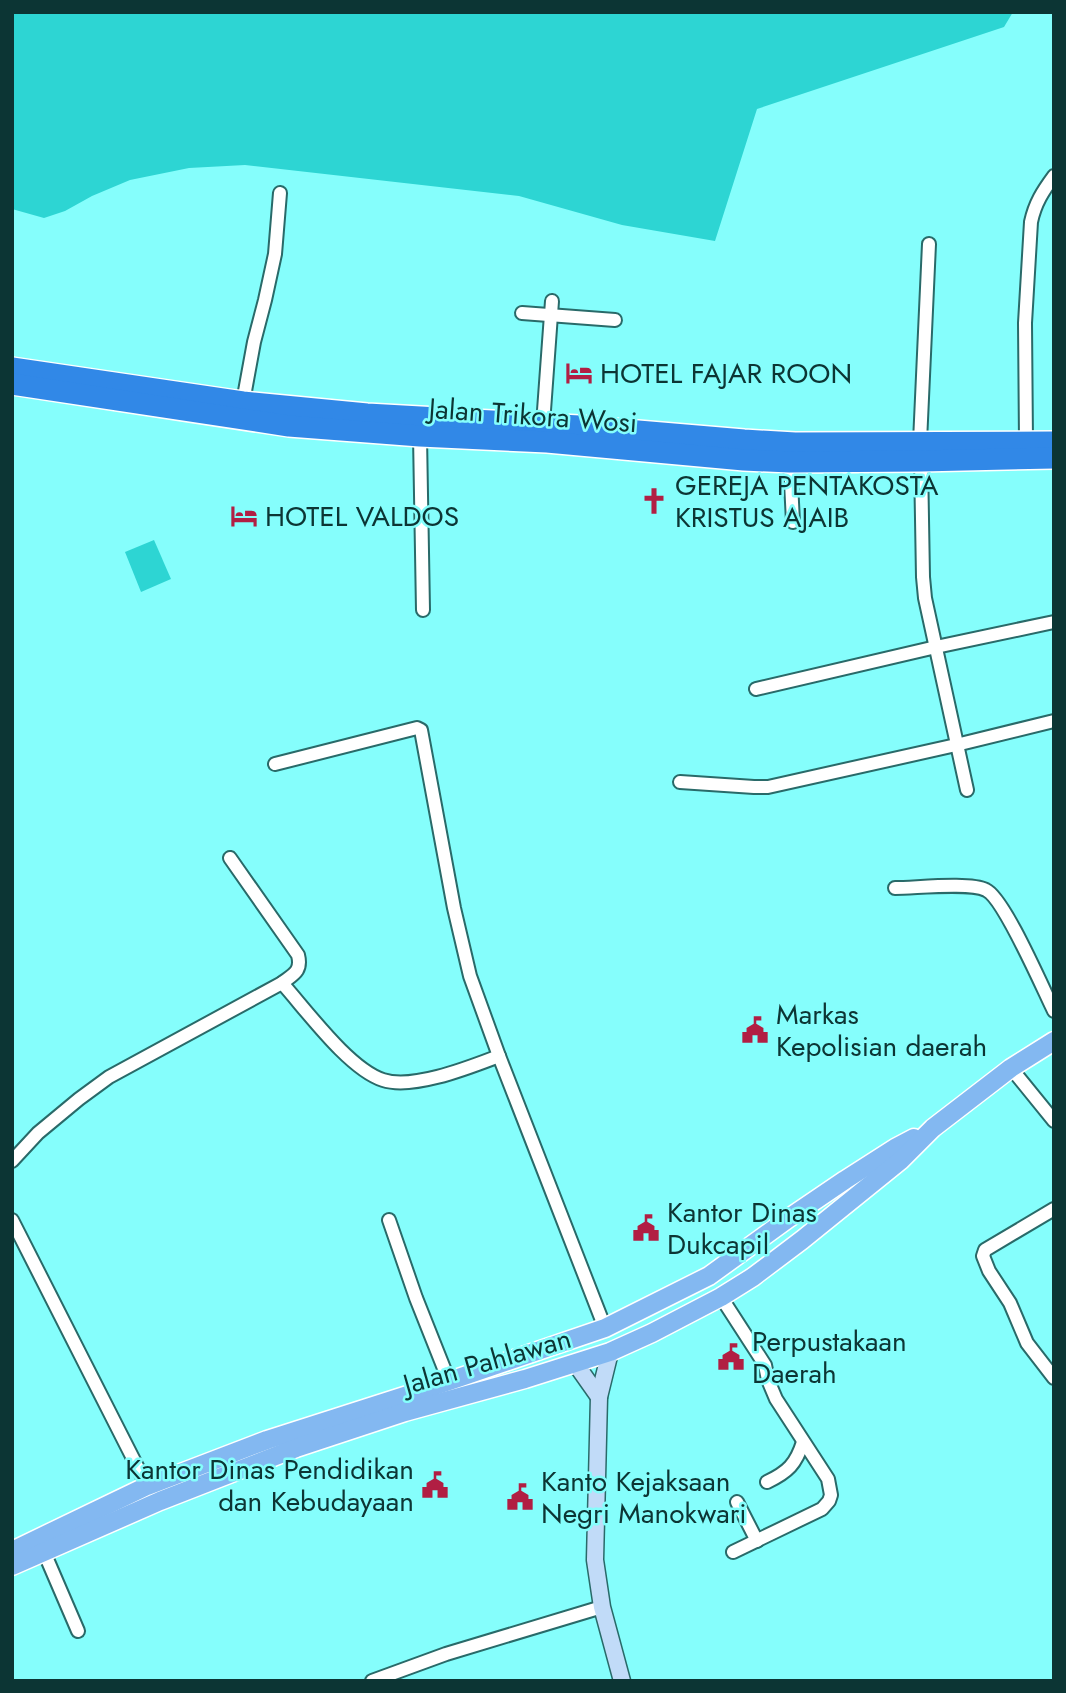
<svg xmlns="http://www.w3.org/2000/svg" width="1066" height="1693" viewBox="0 0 1066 1693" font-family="Jost,sans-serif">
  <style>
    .water { fill: #2dd5d3 }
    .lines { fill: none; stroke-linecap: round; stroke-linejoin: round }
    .street-casing { stroke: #296a69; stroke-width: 16 }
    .secondary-casing { stroke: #296a69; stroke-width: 19 }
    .primary-casing { stroke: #fff; stroke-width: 21 }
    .highway-casing { stroke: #fff; stroke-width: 24 }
    .street { stroke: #fff; stroke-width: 12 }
    .secondary { stroke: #c1dbf8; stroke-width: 16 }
    .primary { stroke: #83b8f1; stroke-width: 18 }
    .highway { stroke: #3188e7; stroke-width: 21 }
    .labels { text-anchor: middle; stroke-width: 5; stroke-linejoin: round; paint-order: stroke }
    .poi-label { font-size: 28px; fill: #0c3534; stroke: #85fefc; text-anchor: start }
    .street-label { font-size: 28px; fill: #0c3534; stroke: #85fefc }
  </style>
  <rect width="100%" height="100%" fill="#85fefc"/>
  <g class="water">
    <polygon points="12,12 1013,12 1004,27 757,109 715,241 622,225 519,196 245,165 189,168 130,180 92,196 65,211 44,218 12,209"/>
    <polygon points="154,540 171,579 141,592 125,552"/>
  </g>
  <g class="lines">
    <defs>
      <g id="street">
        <polyline points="522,313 615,320"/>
        <polyline points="243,402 254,342 265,300 275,254 280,193"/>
        <polyline points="543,424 552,301"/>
        <polyline points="420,436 423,610"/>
        <polyline points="920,442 929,244"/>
        <path d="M 1026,442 L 1025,323 L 1031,222 C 1035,203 1043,191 1054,176"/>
        <polyline points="921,461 923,577 925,598 967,790"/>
        <polyline points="790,462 793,522"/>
        <polyline points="756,689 936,647 1054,622"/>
        <polyline points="275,764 417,728 421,730 454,908 470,976 499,1056"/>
        <polyline points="680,782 754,787 768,787 956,745 1054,721"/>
        <path d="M 230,858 L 298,955 C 302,971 294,974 282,983"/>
        <path d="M 895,888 C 916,888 970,882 986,890 C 1004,898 1043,989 1054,1011"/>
        <polyline points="1011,1068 1054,1121"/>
        <path d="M 12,1161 L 38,1133 L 79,1099 L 109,1077 L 282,983 C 307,1011 349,1069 383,1080 C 413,1090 470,1067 499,1056 L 605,1328"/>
        <polyline points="1054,1209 985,1250 983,1256 989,1271 1010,1303 1027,1343 1054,1378"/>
        <polyline points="12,1220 147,1486"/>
        <polyline points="389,1220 416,1298 449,1381"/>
        <polyline points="721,1297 765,1365 768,1380 776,1399 828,1479 831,1495 829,1501 822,1509 733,1552"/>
        <path d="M 767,1482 C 788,1472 796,1464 803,1442"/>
        <polyline points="737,1502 757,1541"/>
        <polyline points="44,1552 78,1631"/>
        <polyline points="372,1681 446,1654 602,1607"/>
      </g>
      <g id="secondary">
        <polyline points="610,1352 599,1397 595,1560 602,1607 622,1681"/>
        <polyline points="575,1363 599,1397"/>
      </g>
      <g id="primary">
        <polyline points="12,1551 147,1486 267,1440 423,1390 605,1328 709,1276 789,1218 845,1180 895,1148 914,1138"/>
        <polyline points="12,1566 160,1501 296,1448 405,1412 525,1379 610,1352 652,1333 721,1297 753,1277 802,1240 901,1160 933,1128 1011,1068 1054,1041"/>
      </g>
      <g id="highway">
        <polyline points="12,368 243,402 367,414 579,426 744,440 795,443 1054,442"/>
        <polyline points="12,384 289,426 420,436 547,442 744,460 790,462 921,461 1054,458"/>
      </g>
    </defs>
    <use href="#street" class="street-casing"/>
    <use href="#secondary" class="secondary-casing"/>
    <use href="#primary" class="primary-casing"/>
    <use href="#highway" class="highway-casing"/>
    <use href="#street" class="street"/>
    <use href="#secondary" class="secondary"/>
    <use href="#primary" class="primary"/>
    <use href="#highway" class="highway"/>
  </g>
  <defs>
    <symbol id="hotel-bare" viewBox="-9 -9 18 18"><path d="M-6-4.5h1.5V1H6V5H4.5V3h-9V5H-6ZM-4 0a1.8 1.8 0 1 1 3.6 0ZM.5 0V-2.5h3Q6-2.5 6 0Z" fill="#b11e43" stroke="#85fefc" stroke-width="2.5" paint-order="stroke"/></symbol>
    <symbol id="church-bare" viewBox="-9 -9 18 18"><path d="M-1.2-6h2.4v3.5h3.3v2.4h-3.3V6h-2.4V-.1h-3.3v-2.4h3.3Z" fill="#b11e43" stroke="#85fefc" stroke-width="2.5" paint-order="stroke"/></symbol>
    <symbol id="civic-bare" viewBox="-9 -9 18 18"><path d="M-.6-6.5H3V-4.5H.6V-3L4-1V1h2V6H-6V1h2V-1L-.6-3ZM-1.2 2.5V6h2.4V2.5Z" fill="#b11e43" stroke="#85fefc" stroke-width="2.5" paint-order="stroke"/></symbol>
  </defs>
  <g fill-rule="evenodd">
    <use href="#hotel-bare" x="560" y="354" width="38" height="38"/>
    <use href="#church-bare" x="635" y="482" width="38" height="38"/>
    <use href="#hotel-bare" x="225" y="497" width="38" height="38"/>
    <use href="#civic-bare" x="736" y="1011" width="38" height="38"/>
    <use href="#civic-bare" x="627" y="1209" width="38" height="38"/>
    <use href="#civic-bare" x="712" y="1338" width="38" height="38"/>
    <use href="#civic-bare" x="416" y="1466" width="38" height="38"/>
    <use href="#civic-bare" x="501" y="1478" width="38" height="38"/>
  </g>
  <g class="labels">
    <g class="poi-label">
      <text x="600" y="383">HOTEL FAJAR ROON</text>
      <text x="675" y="495">GEREJA PENTAKOSTA<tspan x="675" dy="32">KRISTUS AJAIB</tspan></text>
      <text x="265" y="526">HOTEL VALDOS</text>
      <text x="776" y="1024">Markas<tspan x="776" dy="32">Kepolisian daerah</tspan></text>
      <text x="667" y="1222">Kantor Dinas<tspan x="667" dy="32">Dukcapil</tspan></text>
      <text x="752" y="1351">Perpustakaan<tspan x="752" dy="32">Daerah</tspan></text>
      <text x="414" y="1479" text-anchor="end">Kantor Dinas Pendidikan<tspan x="414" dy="32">dan Kebudayaan</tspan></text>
      <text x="541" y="1491">Kanto Kejaksaan<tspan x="541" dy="32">Negri Manokwari</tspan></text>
    </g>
    <g class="street-label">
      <text transform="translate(533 415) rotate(4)" y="10">Jalan Trikora Wosi</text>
      <text transform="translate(487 1361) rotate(-16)" y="10">Jalan Pahlawan</text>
    </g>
  </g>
  <rect width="1066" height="1693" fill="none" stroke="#0c3534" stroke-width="28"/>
</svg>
